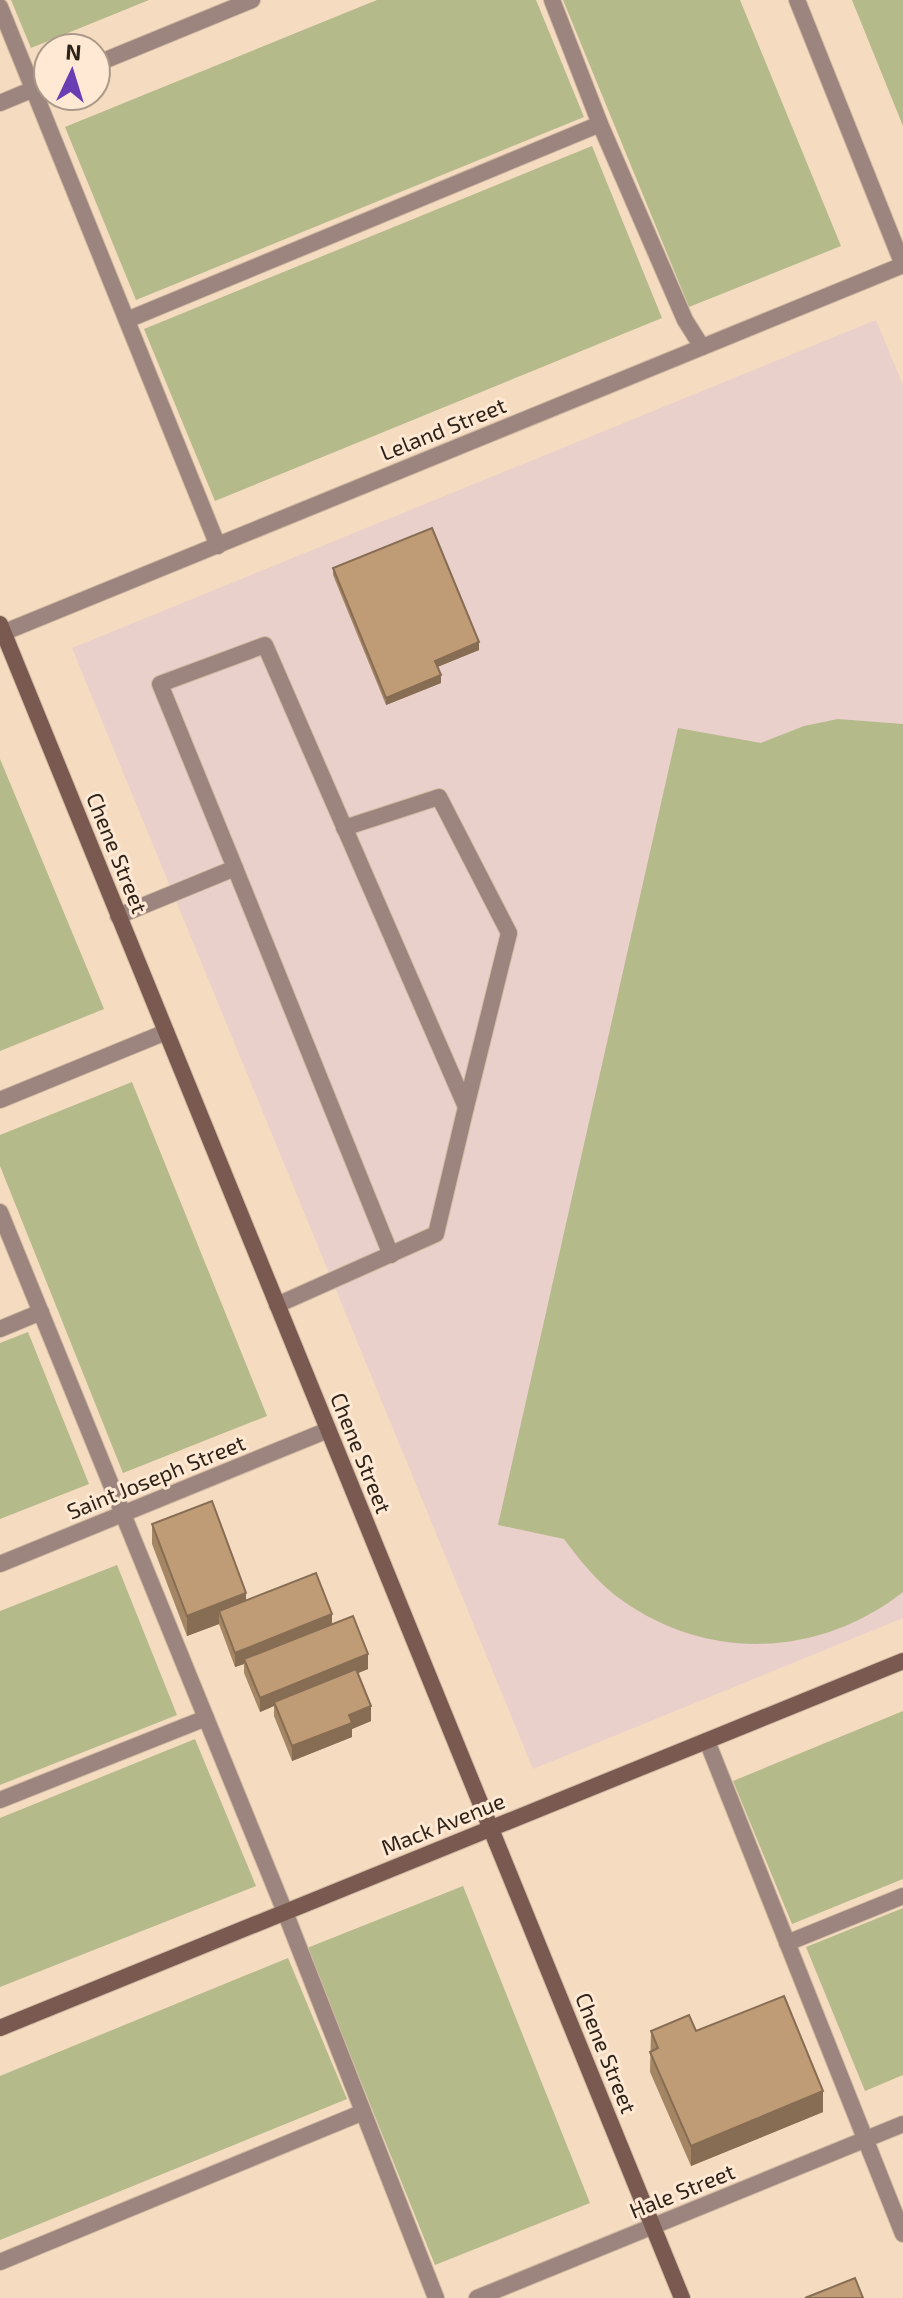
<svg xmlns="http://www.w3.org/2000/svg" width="903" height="2298" viewBox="0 0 903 2298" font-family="'Exo 2',sans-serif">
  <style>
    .education { fill: #ead0cb }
    .green { fill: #b4ba8a }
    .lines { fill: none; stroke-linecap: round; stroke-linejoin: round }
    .lane-casing { stroke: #d1baa2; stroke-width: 18 }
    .street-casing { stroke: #d1baa2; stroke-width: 18 }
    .secondary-casing { stroke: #d1baa2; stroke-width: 18 }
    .lane { stroke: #9c857e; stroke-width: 16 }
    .street { stroke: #9c857e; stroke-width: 16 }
    .secondary { stroke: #795950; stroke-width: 16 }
    .wall { fill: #a48665 }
    .shaded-wall { fill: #866d53 }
    .building { fill: #bf9c76; stroke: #866d53; stroke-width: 2 }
    .labels { text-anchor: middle; stroke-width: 6; stroke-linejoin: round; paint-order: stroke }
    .street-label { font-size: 22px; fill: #2d2319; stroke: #ffe9d4 }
  </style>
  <rect width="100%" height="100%" fill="#f5dbc0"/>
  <polygon class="education" points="876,320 903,385 903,1618 533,1769 72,648"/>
  <g class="green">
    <polygon points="11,0 149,0 31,48"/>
    <polygon points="377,0 536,0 584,117 136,300 65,127"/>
    <polygon points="563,0 740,0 841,246 689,307"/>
    <polygon points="852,0 903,0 903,126"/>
    <polygon points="592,146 662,318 215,501 144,329"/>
    <path d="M 838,719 L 903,724 L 903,1592 C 820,1657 710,1662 623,1601 C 599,1584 581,1562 564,1539 L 498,1525 L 678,728 L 761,743 L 804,726 Z"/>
    <polygon points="0,759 104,1009 0,1051"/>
    <polygon points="132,1082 267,1416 123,1473 0,1166 0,1135"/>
    <polygon points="28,1332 89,1484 0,1519 0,1343"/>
    <polygon points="117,1565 177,1715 0,1785 0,1611"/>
    <polygon points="903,1711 903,1879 792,1924 733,1781"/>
    <polygon points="195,1739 256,1886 0,1987 0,1818"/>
    <polygon points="463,1886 590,2203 435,2265 307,1948"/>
    <polygon points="903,1908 903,2075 865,2091 806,1947"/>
    <polygon points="288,1958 347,2099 0,2240 0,2076"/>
  </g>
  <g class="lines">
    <defs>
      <g id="lane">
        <polyline points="552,0 600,124 685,320 702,347"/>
        <polyline points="0,7 218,546"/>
        <polyline points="127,320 600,124"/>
        <polyline points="344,828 439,797 509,933 466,1107"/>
        <polyline points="235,868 391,1255"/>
        <polyline points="118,916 235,868 160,684 265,645 466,1107 436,1234 277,1305"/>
        <polyline points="0,1212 285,1912 436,2298"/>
        <polyline points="0,1329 41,1312"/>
        <polyline points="707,1741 903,2234"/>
        <polyline points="0,1800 206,1718"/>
        <polyline points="787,1943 903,1896"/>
        <polyline points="0,2262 361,2113"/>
      </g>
      <g id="street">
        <polyline points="96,64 252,0"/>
        <polyline points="0,103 48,83"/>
        <polyline points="0,634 903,265 797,0"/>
        <polyline points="0,1100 166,1032"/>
        <polyline points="0,1564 328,1430"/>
        <polyline points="477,2298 903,2124"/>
      </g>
      <g id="secondary">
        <polyline points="0,624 682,2298"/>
        <polyline points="0,2028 903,1661"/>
      </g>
    </defs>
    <use href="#lane" class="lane-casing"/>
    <use href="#street" class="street-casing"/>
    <use href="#secondary" class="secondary-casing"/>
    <use href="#lane" class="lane"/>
    <use href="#street" class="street"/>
    <use href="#secondary" class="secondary"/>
  </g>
  <g class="wall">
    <polygon points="333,568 479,650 437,667 441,683 386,705 333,575"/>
    <polygon points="152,1524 246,1600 332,1624 368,1669 358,1673 371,1721 352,1729 352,1737 292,1761 274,1716 274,1706 260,1712 244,1673 244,1664 235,1667 219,1624 187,1636 152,1544"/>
    <polygon points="651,2031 696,2031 823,2112 691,2166 650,2072"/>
  </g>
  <g class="shaded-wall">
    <polygon points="479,642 479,650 435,668 435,661"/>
    <polygon points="441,675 441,683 386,705 386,698"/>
    <polygon points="246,1593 246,1614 219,1611 219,1624 187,1636 187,1616"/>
    <polygon points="332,1614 332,1629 244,1659 244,1664 235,1667 235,1653"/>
    <polygon points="368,1654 368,1669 276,1706 274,1702 274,1706 260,1712 260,1698"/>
    <polygon points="371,1706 371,1721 352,1729 352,1737 292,1761 292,1746 349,1715"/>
    <polygon points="823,2091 823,2112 691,2166 691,2146"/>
  </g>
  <g class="building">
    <polygon points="432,528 479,642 435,661 441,675 386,698 333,568"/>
    <polygon points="212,1501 246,1593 187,1616 152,1524"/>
    <polygon points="316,1573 332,1614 235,1653 219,1611"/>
    <polygon points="353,1616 368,1654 260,1698 244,1659"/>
    <polygon points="356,1669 371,1706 349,1715 352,1723 292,1746 274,1702"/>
    <polygon points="784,1996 823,2091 691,2146 650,2052 658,2048 651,2031 689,2015 696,2031"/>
    <polygon points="855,2278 863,2298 805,2298"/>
  </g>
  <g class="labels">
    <g class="street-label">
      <text transform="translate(443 429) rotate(-22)" y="8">Leland Street</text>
      <text transform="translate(117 853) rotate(68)" y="8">Chene Street</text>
      <text transform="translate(361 1453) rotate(68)" y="8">Chene Street</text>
      <text transform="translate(156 1477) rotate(-22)" y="8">Saint Joseph Street</text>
      <text transform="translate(443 1824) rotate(-22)" y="8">Mack Avenue</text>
      <text transform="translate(606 2053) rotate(68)" y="8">Chene Street</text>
      <text transform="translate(682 2191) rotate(-22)" y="8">Hale Street</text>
    </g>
  </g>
  <g transform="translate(72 72) rotate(4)"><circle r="38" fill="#ffe9d4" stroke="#ab9a89" stroke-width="2"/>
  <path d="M0-6L14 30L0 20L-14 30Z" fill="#693db4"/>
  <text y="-12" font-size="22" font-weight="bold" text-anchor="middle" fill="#2d2319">N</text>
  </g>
</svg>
